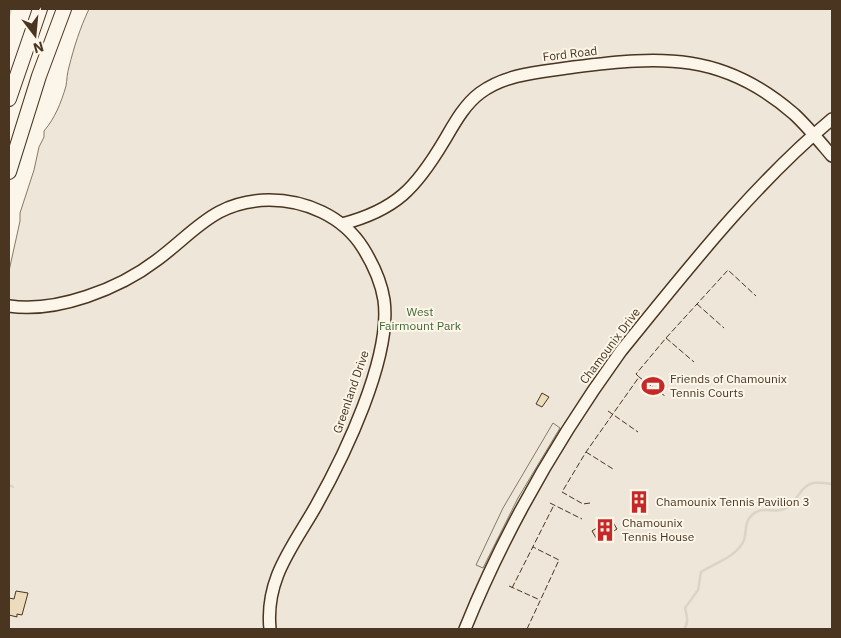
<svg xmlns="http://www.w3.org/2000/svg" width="841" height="638" viewBox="0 0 841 638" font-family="'IBM Plex Sans',sans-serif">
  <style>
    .green { fill: #ede6d9; stroke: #887966 }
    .parking { fill: #ede7d9; stroke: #887966 }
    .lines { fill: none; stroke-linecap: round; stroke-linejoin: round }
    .stream { stroke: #dcd4c6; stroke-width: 2.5 }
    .building { fill: #ecdcbc; stroke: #4a3520 }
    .secondary-casing { stroke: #4a3520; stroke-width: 14 }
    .highway-casing { stroke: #4a3520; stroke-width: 16 }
    .secondary { stroke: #fbf6e9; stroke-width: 11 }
    .highway { stroke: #fbf6e9; stroke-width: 14 }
    .fence { stroke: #4a3520; stroke-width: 1; stroke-dasharray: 6 2.5; stroke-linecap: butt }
    .labels { text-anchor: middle; stroke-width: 4; stroke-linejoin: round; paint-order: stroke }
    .street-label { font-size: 12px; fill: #4a3520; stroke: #fbf6e9 }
    .park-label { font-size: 12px; fill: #436837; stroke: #fbf6e9 }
    .poi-label { font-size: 12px; fill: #4a3520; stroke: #fbf6e9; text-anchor: start }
  </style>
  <rect width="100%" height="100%" fill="#fbf6e9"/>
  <path class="green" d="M 89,9 L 832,9 L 832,629 L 9,629 L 9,271 L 20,221 L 20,213 L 34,170 L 39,147 L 44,137 L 44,131 C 55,118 61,103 66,86 C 67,80 67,73 69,67 C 74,47 80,28 89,9 Z"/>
  <polygon class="parking" points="553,423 560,428 518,498 483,568 476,565 503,508"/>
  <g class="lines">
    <g class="stream">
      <polyline points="9,16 11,9"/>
      <polyline points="9,485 13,487"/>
      <path d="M 684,629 C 689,623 687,616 685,608 L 698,590 L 701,572 C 715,563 737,557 744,540 C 747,531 744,522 752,515 C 761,506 771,512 781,510 C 796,507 799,486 813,483 C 819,482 826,483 832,484"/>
    </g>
  </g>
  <g class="building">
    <polygon points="542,393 549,397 542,407 536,404"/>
    <polygon points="637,494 647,500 641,510 631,503"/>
    <polygon points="611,519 617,529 598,541 592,531"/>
    <polygon points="16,591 28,593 22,615 17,614 17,617 9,615 9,598 14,599"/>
  </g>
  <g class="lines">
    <defs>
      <g id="secondary">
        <path d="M 342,224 C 396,210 416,188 444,141 C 454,124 464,105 480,93 C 507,73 542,72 574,67 C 662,56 723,52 794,114 C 808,127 820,142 832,156"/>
        <path d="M 9,306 C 57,313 119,289 157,260 C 196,231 214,201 269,200 C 305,200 343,216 363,248 C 373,264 381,281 384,300 C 392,358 344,456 316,506 C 292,548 265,579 270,629"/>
        <path d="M 465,629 C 505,530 558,438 621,351 C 687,270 752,186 832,119"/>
      </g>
      <g id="highway">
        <polyline points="9,99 40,9"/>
        <polyline points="9,172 39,76 64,9"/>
      </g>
    </defs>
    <use href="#secondary" class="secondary-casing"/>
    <use href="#highway" class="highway-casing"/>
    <use href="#secondary" class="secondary"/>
    <use href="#highway" class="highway"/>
    <g class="fence">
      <polyline points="697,304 724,328"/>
      <polyline points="666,338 694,362"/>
      <polyline points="639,377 665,396"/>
      <polyline points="608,411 638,432"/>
      <polyline points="586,452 613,469"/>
      <polyline points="550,503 582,519"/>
      <polyline points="590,503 583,504 562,492 586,452 639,377 636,374 666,338 728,270 756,296"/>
      <polyline points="509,586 540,600"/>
      <polyline points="512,588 554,505"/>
      <polyline points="490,629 491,629"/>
      <polyline points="527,629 559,560 533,547"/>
    </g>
  </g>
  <defs>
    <symbol id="stadium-bare" viewBox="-9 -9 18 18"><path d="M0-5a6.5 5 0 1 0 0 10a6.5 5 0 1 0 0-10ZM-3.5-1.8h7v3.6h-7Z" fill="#c62828" stroke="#fbf6e9" stroke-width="2.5" paint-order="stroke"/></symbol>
    <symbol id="building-bare" viewBox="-9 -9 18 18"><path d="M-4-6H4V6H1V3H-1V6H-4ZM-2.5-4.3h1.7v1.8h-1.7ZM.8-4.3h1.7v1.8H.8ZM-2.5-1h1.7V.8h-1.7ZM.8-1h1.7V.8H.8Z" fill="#c62828" stroke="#fbf6e9" stroke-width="2.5" paint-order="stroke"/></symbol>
  </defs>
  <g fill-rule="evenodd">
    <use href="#stadium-bare" x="637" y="370" width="32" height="32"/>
    <use href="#building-bare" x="623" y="486" width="32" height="32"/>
    <use href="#building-bare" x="589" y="514" width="32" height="32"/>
  </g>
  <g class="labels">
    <g class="street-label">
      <text transform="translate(570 54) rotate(-7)" y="4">Ford Road</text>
      <text transform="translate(610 346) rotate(-53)" y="4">Chamounix Drive</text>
      <text transform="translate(351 392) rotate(-71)" y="4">Greenland Drive</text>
    </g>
    <g class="park-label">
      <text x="420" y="316">West<tspan x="420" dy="14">Fairmount Park</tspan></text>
    </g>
    <g class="poi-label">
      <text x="670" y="383">Friends of Chamounix<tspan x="670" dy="14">Tennis Courts</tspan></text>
      <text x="656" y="506">Chamounix Tennis Pavilion 3</text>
      <text x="622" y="527">Chamounix<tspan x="622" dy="14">Tennis House</tspan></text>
    </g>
  </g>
  <rect width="841" height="638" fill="none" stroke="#4a3520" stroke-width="20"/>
  <g transform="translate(35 35) rotate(164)" stroke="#fbf6e9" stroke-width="4" paint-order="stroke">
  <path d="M0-4L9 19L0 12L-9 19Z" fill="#4a3520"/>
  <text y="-8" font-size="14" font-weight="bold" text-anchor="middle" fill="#4a3520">N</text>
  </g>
</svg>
